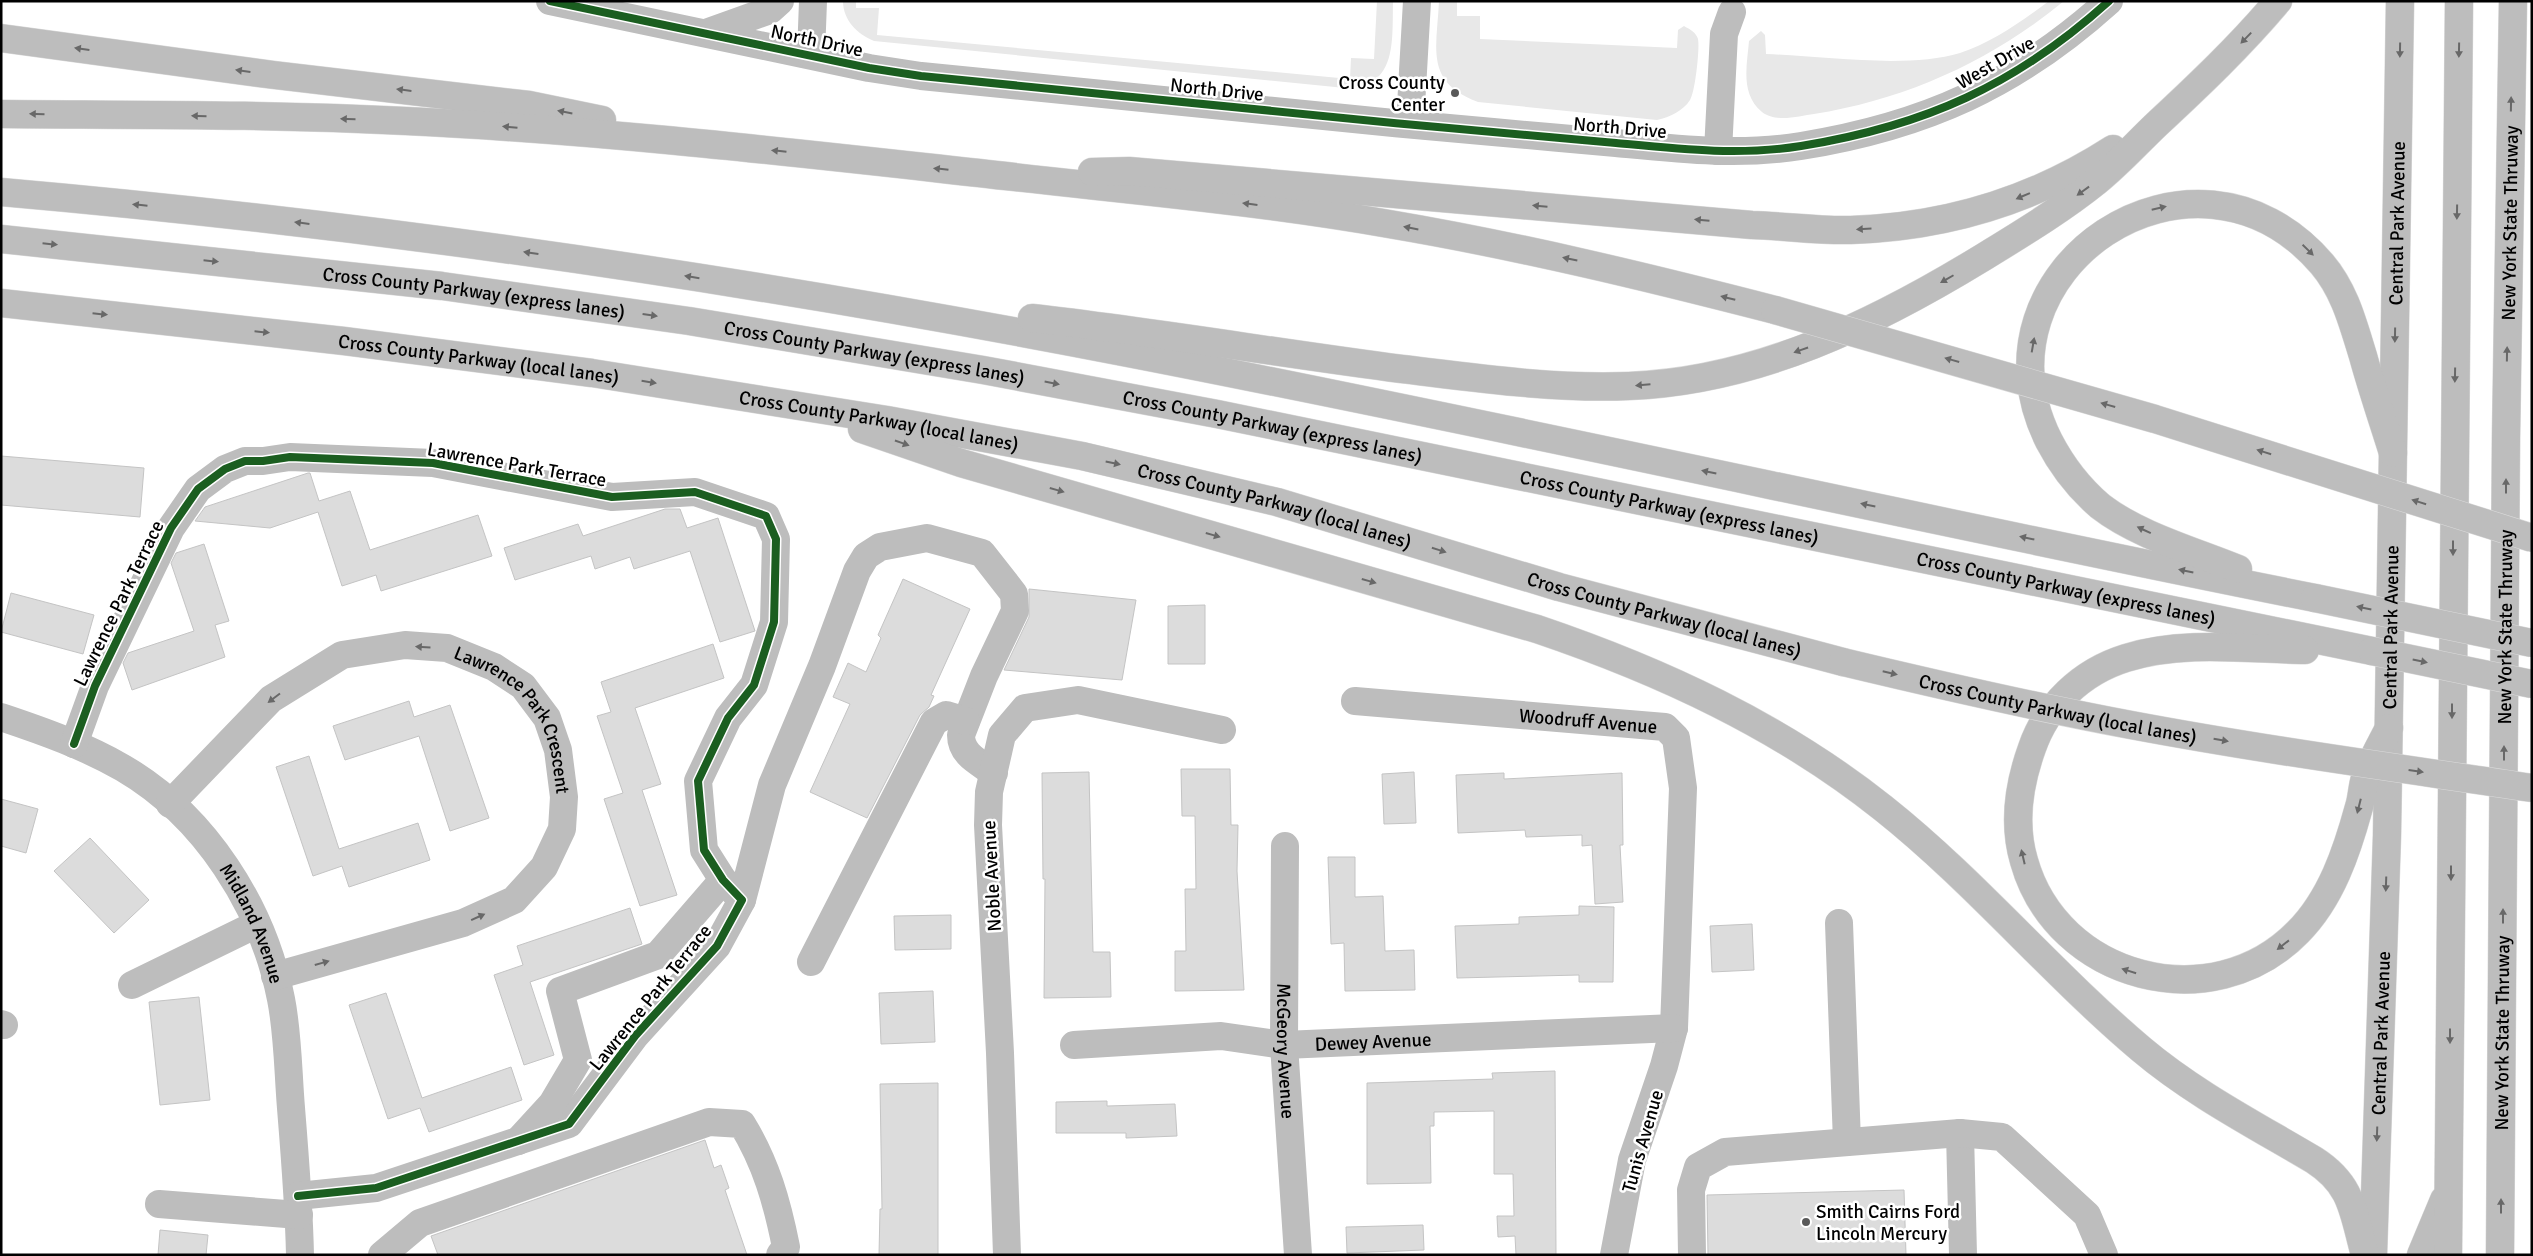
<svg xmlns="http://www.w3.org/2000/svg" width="2533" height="1256" viewBox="0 0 2533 1256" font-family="Signika,sans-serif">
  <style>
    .green { fill: #e8e8e8 }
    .building { fill: #dcdcdc; stroke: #c4c4c4 }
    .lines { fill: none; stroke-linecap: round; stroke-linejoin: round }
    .major-casing { stroke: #dbdbdb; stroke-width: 29 }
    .highway-casing { stroke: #dbdbdb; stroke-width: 29 }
    .minor { stroke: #bdbdbd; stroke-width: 28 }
    .major { stroke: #bdbdbd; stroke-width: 28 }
    .highway { stroke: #bdbdbd; stroke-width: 28 }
    .highway-bridge-casing { stroke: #dbdbdb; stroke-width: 29; stroke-linecap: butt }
    .highway-bridge { stroke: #bdbdbd; stroke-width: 28 }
    .cycleway-casing { stroke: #fff; stroke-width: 11 }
    .cycleway { stroke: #1b5e20; stroke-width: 8 }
    .oneway { fill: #686868 }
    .poi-dot { fill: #595959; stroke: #fff; stroke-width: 2 }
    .labels { text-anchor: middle; stroke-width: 5; stroke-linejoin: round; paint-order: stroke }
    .street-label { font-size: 19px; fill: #000; stroke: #fff }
    .poi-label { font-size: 19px; fill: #000; stroke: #fff; text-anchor: end }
  </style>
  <rect width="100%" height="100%" fill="#fff"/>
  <g class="green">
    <path d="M 843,1 L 856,1 L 856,8 L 879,8 L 877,35 L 1350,79 L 1351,58 L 1374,59 L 1377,1 L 1393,1 C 1392,40 1398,88 1345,88 L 874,41 C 857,34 843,20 843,1 Z"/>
    <path d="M 1439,1 L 1457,1 L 1457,16 L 1480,16 L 1480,39 L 1677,48 L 1678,30 L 1684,26 C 1689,29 1696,32 1698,39 C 1700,48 1695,93 1690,100 C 1683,111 1670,117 1657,120 L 1478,102 C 1424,82 1437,48 1439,1 Z"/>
    <path d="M 2049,1 L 2064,1 C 1991,61 1907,99 1814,114 C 1799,116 1776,123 1762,112 C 1740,94 1747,65 1749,41 L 1761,31 L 1765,35 L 1766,54 C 1821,56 1908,69 1960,53 C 1991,43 2022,21 2049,1 Z"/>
  </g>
  <g class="building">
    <polygon points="1,456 144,468 140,517 1,505"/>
    <polygon points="308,473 310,473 319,501 350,491 370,550 478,515 492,556 381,591 376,575 342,586 318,512 270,528 195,521 205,507"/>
    <polygon points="665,509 680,509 687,528 718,518 755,631 720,642 690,551 634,569 630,557 595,569 591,556 515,580 504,548 578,524 583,536"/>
    <polygon points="204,544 229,621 215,625 225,657 132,690 123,663 128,653 194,631 171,563 176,553"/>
    <polygon points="903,579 970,609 931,695 934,696 929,707 920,715 867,818 810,792 850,704 833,697 848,663 866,672 881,638 878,635"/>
    <polygon points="1029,589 1136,600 1122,680 1004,670 1029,617"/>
    <polygon points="11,593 94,615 83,654 1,632"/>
    <polygon points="1205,605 1205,664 1168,664 1168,606"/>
    <polygon points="713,644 724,678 635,708 661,784 642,790 677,895 640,906 604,799 623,793 597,716 611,712 601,682"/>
    <polygon points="409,701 414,717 450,705 489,818 450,831 419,736 345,760 333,726"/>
    <polygon points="309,756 339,849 418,823 430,860 349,887 342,866 313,876 276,767"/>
    <polygon points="1181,769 1230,769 1231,825 1238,825 1237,871 1244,990 1175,991 1175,951 1186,951 1185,889 1196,889 1195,816 1182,816"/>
    <polygon points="1089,772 1093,952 1110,952 1111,997 1044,998 1045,879 1043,879 1042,773"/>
    <polygon points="1414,772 1416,823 1384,824 1382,774"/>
    <polygon points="1504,773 1504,779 1622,773 1623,845 1620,845 1623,902 1595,904 1592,845 1582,846 1582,835 1526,837 1525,830 1458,833 1456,775"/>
    <polygon points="1,799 38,809 26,853 1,846"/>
    <polygon points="90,838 149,900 114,933 54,871"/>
    <polygon points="1328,857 1355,857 1355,897 1383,896 1385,951 1414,950 1415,990 1345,991 1344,943 1331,944"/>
    <polygon points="1579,906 1614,907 1613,982 1579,982 1579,975 1457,978 1455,926 1519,924 1519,917 1579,915"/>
    <polygon points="630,908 642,944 530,982 554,1055 524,1065 494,975 523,965 517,946"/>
    <polygon points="951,915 951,949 895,950 894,916"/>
    <polygon points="1752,924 1754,970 1712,972 1710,926"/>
    <polygon points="933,991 935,1042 881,1044 879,993"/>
    <polygon points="386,993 422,1098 511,1067 522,1100 429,1132 420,1108 388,1119 349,1005"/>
    <polygon points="199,997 210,1100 160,1105 149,1002"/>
    <polygon points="1555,1071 1556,1255 1516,1255 1515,1236 1498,1237 1497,1216 1514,1216 1513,1174 1494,1174 1494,1111 1434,1112 1434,1126 1430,1126 1431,1183 1367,1184 1367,1083 1493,1079 1492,1073"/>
    <polygon points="938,1083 938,1255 879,1255 880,1209 882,1209 880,1084"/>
    <polygon points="1107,1101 1107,1106 1175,1104 1177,1136 1126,1138 1126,1133 1056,1133 1056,1102"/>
    <polygon points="705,1140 714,1168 721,1165 729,1188 725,1190 747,1255 438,1255 431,1236"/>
    <polygon points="1904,1190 1906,1255 1708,1255 1707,1195"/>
    <polygon points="1423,1225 1424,1250 1347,1253 1346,1227"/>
    <polygon points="160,1230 208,1235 206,1255 158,1255"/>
  </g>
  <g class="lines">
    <defs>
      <g id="major">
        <path id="s6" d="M 2373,1255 L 2387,835 L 2400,1"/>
      </g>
      <g id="highway">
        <polyline points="1,38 274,75 529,105 602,120"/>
        <path d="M 1,114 C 136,115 271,114 406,121 C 597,130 788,152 979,173 C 1115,189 1253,200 1389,224 C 1519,246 1647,277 1775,310"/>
        <path d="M 1092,172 L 1129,171 L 1752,225 C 1785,226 1819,231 1851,230 C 1946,227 2034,200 2113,149"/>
        <path d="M 1,192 C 378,225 752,280 1123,352 C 1522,429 1917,519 2315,598"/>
        <path id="s7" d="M 1,239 L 442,286 L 689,321 L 983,370 L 1217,414 L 2372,651"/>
        <path id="s8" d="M 1,303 L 344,341 L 592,373 L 887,420 L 1082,456 L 1277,502 L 1559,587 L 1843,662"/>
        <path d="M 1032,318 C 1156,332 1278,353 1402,369 C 1477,378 1553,389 1629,386 C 1757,381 1874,324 1982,258 C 2021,234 2061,210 2097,181 C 2118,164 2137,143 2157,124 C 2199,85 2241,45 2278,1"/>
        <path d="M 862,429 L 961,463 L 1537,629 C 1661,671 1780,726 1883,808 C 1975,881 2051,973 2141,1049 C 2193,1093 2255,1125 2314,1160 C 2353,1185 2353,1212 2365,1255"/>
        <path d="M 2238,569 C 2194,551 2137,535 2100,506 C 2079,488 2062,466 2049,441 C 1963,270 2194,115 2322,264 C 2345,291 2353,324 2363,356 C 2372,389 2383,421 2393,453"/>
        <path d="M 2305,650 C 2247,649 2182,640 2126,658 C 2081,672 2047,705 2032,748 C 2019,784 2013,824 2024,861 C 2057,979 2212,1020 2298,932 C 2331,899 2347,851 2359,807 C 2362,798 2362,787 2365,778 C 2371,761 2381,744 2389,728"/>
        <polyline points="2421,1255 2444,1200"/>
        <polyline points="2448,1255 2459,1"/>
        <path id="s9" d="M 2500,1255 L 2506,438 L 2513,1"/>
      </g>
    </defs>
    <use href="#major" class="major-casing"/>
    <use href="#highway" class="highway-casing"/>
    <g class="minor">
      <path d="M 550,1 L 869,68 L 921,76 C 1111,96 1302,115 1493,132 C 1534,136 1575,139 1616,143 C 1678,149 1739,156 1801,146 C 1925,126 2016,85 2109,1"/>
      <polyline points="706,33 770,10 780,1"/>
      <polyline points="811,55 813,1"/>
      <polyline points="1410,124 1417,1"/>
      <polyline points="1718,151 1724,34 1732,12"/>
      <path id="s1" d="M 1355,701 L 1665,727 L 1676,738 L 1683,788 L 1674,1028 L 1664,1066 L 1632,1160 L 1614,1255"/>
      <path id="s2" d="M 1,717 C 43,731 85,746 123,768 C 205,816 263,907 281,999 C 288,1034 288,1072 291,1108 C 295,1157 299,1206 300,1255"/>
      <polyline points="74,744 95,686 171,528 198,489 225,469 245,461 263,461 290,457 433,463 612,497 695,492 766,516 776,539 774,622 754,685 728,718 698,781 704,850 723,880 742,900 717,946 635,1036 569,1124 376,1188 298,1196"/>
      <path id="s3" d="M 170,804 L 271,699 L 342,655 L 405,645 L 447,648 L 494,667 L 523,686 L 547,718 L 558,750 L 564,797 L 562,829 L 544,867 L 514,900 L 463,923 L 275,976"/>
      <path id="s4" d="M 1285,846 L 1284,1045 L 1298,1255"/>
      <path d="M 742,900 L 772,785 L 822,666 L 857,571 L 866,556 L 880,547 L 927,538 L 982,553 L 1014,594 L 1015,611 L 984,676 L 961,735 C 961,755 979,762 994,773"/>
      <polyline points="1839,923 1847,1142"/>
      <polyline points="811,962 934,722 946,715 966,721"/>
      <polyline points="132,985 257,924"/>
      <polyline points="1,1024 4,1025"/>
      <path id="s5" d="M 1074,1045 L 1221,1036 L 1284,1045 L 1674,1028"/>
      <polyline points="1960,1133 1963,1255"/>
      <polyline points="518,1141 552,1104 578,1060 560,991 658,955 723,880"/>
      <polyline points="159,1204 299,1215"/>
      <path d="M 382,1255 L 420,1223 L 709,1122 L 742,1124 C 766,1163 777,1202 786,1247 L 780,1255"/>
      <polyline points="1007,1255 1000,1053 988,825 989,792 1002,735 1025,708 1078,700 1222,730"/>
      <polyline points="1692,1255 1691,1190 1698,1167 1725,1152 1960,1133 2002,1137 2087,1215 2104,1255"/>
    </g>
    <use href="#major" class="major"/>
    <use href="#highway" class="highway"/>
    <defs>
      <g id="highway-bridge">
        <polyline points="1775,310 2155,419 2532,538"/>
        <polyline points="2315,598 2532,643"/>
        <polyline points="2372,651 2532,684"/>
        <path id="s10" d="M 1843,662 C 1939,685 2035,707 2131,725 C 2264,750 2398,768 2532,788"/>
      </g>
    </defs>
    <use href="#highway-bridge" class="highway-bridge-casing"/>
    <use href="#highway-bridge" class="highway-bridge"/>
    <defs>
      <g id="cycleway">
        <path d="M 550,1 L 869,68 L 921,76 C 1111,96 1302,115 1493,132 C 1534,136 1575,139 1616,143 C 1678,149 1739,156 1801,146 C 1925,126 2016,85 2109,1"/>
        <polyline points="74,744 95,686 171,528 198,489 225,469 245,461 263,461 290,457 433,463 612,497 695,492 766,516 776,539 774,622 754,685 728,718 698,781 704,850 723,880 742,900 717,946 635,1036 569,1124 376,1188 298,1196"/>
      </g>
    </defs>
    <use href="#cycleway" class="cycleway-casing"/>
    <use href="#cycleway" class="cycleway"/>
  </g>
  <defs><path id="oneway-solid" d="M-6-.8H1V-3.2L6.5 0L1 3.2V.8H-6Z" transform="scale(1.25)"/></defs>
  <g class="oneway">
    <use href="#oneway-solid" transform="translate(2246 38) rotate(134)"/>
    <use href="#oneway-solid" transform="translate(82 49) rotate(-172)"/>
    <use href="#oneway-solid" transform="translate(2400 50) rotate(91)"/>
    <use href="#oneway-solid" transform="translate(2459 50) rotate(91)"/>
    <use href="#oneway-solid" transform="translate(243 71) rotate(-172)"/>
    <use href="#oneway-solid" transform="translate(404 90) rotate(-173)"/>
    <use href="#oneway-solid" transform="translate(2511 104) rotate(-89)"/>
    <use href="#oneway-solid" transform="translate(565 112) rotate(-169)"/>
    <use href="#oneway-solid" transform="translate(37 114) rotate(-179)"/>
    <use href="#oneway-solid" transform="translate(199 116) rotate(-179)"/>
    <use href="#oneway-solid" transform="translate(348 119) rotate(-178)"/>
    <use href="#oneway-solid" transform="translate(510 127) rotate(-175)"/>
    <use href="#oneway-solid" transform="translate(779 151) rotate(-174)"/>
    <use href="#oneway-solid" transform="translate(941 169) rotate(-174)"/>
    <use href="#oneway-solid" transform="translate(2083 191) rotate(144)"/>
    <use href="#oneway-solid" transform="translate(2023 196) rotate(157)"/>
    <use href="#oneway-solid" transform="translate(1250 204) rotate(-173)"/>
    <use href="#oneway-solid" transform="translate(140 205) rotate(-174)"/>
    <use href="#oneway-solid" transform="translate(1540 206) rotate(-175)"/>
    <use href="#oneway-solid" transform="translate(2159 208) rotate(-13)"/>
    <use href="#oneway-solid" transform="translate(2457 212) rotate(91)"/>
    <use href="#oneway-solid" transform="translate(1702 220) rotate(-175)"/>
    <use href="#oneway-solid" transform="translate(302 223) rotate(-173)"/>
    <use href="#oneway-solid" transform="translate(1411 228) rotate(-169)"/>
    <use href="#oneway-solid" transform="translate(1864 229) rotate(177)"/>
    <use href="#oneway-solid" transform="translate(50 244) rotate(6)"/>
    <use href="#oneway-solid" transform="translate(2308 250) rotate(44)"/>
    <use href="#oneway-solid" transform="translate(531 253) rotate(-172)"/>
    <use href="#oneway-solid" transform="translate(1570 259) rotate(-168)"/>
    <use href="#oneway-solid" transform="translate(211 261) rotate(6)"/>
    <use href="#oneway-solid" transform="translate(692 277) rotate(-171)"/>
    <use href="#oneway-solid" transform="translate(1947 279) rotate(150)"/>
    <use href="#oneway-solid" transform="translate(1728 298) rotate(-166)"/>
    <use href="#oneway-solid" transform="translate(100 314) rotate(6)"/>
    <use href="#oneway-solid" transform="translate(650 315) rotate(8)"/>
    <use href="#oneway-solid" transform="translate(262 332) rotate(6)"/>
    <use href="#oneway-solid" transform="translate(2395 335) rotate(91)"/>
    <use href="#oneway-solid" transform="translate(2033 345) rotate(-80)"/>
    <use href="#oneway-solid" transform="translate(1801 350) rotate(161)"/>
    <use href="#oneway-solid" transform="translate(2507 354) rotate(-89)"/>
    <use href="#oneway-solid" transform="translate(1952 360) rotate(-164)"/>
    <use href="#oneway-solid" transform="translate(2455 375) rotate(91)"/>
    <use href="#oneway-solid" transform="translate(649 382) rotate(9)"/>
    <use href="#oneway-solid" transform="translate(1052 383) rotate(11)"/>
    <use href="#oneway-solid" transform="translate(1643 385) rotate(175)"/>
    <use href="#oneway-solid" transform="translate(2108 405) rotate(-164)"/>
    <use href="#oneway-solid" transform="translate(902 443) rotate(19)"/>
    <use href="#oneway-solid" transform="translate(2264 452) rotate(-163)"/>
    <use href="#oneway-solid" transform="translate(1113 463) rotate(12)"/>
    <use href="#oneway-solid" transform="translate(1709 472) rotate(-168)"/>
    <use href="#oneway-solid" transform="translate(2506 486) rotate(-90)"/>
    <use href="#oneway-solid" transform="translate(1057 490) rotate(16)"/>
    <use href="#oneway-solid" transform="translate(2419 502) rotate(-162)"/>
    <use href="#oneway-solid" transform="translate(1868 505) rotate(-168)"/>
    <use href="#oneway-solid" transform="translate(2144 530) rotate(-155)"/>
    <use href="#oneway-solid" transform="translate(1213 535) rotate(16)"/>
    <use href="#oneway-solid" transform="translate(2027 538) rotate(-168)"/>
    <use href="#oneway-solid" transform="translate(2453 548) rotate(90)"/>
    <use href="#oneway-solid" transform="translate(1439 550) rotate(18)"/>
    <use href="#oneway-solid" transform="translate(2186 571) rotate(-168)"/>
    <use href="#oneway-solid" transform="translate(1369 581) rotate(16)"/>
    <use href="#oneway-solid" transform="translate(2364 608) rotate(-168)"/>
    <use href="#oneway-solid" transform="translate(423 647) rotate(-176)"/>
    <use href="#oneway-solid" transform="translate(2420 661) rotate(12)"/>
    <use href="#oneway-solid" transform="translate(1890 673) rotate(13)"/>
    <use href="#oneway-solid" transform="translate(274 698) rotate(143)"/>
    <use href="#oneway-solid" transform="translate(2452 711) rotate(90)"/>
    <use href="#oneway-solid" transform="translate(2221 740) rotate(10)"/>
    <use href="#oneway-solid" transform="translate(2504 753) rotate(-90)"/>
    <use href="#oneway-solid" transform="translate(2416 771) rotate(8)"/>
    <use href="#oneway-solid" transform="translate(2359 806) rotate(104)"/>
    <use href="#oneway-solid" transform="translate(2023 857) rotate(-103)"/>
    <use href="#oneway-solid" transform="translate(2451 873) rotate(90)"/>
    <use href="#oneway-solid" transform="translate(2386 884) rotate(92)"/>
    <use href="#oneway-solid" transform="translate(2503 916) rotate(-90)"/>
    <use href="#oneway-solid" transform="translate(478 917) rotate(-24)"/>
    <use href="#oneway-solid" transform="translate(2283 945) rotate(142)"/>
    <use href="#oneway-solid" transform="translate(322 963) rotate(-16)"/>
    <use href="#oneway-solid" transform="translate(2129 971) rotate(-162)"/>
    <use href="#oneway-solid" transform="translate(2450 1036) rotate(90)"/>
    <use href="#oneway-solid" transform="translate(2377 1134) rotate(92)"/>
    <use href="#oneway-solid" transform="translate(2501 1206) rotate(-90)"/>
  </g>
  <g class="poi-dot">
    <circle cx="1455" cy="93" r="5"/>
    <circle cx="1806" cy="1222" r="5"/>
  </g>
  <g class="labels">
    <g class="street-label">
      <text transform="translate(817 40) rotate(12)" y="7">North Drive</text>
      <text transform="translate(1995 62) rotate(-30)" y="7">West Drive</text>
      <text transform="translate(1217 89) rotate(6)" y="7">North Drive</text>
      <text transform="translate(1620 127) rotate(5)" y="7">North Drive</text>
      <text dy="7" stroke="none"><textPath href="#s6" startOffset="1032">Central Park Avenue</textPath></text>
      <text dy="7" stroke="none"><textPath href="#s9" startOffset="1032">New York State Thruway</textPath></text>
      <text dy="7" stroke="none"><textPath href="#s7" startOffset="476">Cross County Parkway (express lanes)</textPath></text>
      <text dy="7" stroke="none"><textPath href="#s7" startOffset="881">Cross County Parkway (express lanes)</textPath></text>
      <text dy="7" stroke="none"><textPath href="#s8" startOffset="481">Cross County Parkway (local lanes)</textPath></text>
      <text dy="7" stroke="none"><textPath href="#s8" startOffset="886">Cross County Parkway (local lanes)</textPath></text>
      <text dy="7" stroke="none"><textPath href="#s7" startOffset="1286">Cross County Parkway (express lanes)</textPath></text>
      <text transform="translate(517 464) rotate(10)" y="7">Lawrence Park Terrace</text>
      <text dy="7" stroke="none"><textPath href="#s8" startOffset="1291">Cross County Parkway (local lanes)</textPath></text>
      <text dy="7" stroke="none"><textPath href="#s7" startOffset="1691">Cross County Parkway (express lanes)</textPath></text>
      <text dy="7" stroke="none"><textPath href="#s7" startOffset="2096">Cross County Parkway (express lanes)</textPath></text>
      <text transform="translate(118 603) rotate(-64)" y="7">Lawrence Park Terrace</text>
      <text dy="7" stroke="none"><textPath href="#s8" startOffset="1696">Cross County Parkway (local lanes)</textPath></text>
      <text dy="7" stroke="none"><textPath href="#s6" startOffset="628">Central Park Avenue</textPath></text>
      <text dy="7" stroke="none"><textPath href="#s9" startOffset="628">New York State Thruway</textPath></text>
      <text dy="7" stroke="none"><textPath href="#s10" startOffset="220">Cross County Parkway (local lanes)</textPath></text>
      <text dy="7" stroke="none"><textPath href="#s1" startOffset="234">Woodruff Avenue</textPath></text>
      <text dy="7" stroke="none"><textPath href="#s3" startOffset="441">Lawrence Park Crescent</textPath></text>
      <text transform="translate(991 876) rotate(-93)" y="7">Noble Avenue</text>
      <text dy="7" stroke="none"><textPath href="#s2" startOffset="339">Midland Avenue</textPath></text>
      <text transform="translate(650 997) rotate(-51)" y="7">Lawrence Park Terrace</text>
      <text dy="7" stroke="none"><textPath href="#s6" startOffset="222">Central Park Avenue</textPath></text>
      <text dy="7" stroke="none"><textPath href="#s9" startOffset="222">New York State Thruway</textPath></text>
      <text dy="7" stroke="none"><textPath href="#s5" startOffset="300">Dewey Avenue</textPath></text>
      <text dy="7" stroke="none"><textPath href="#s4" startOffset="205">McGeory Avenue</textPath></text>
      <text transform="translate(1642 1141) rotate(-74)" y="7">Tunis Avenue</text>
    </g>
    <g class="poi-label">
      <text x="1445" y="89">Cross County<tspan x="1445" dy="22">Center</tspan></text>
      <text x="1816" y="1218" text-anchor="start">Smith Cairns Ford<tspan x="1816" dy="22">Lincoln Mercury</tspan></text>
    </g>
  </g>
  <rect width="2533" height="1256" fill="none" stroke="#000000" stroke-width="5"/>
</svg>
